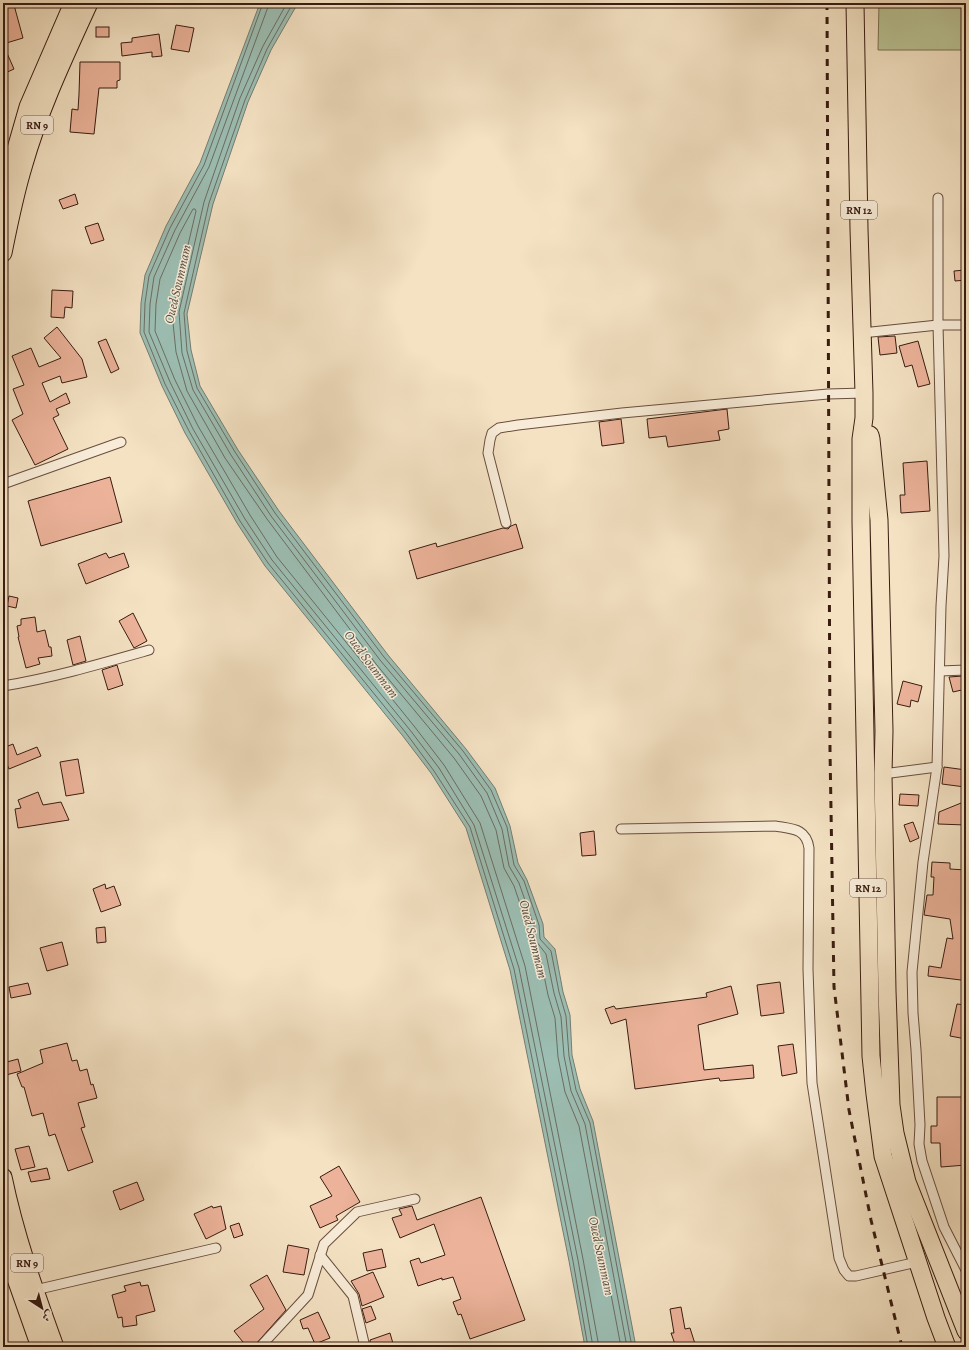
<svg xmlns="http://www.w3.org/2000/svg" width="969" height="1350" viewBox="0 0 969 1350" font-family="Alegreya,Amiri,serif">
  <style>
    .green { fill: #bac395; stroke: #7a7052 }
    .water { fill: #9cbeb3; stroke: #747d72 }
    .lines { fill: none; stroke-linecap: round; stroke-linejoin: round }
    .shore { stroke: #6a6d62; stroke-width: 1 }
    .building { fill: #ecb39a; stroke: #391c10 }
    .street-casing { stroke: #684e3d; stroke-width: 11 }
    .highway-casing { stroke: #391c10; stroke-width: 19 }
    .street { stroke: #f8ecd8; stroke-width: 9 }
    .highway { stroke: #f4e2c3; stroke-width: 17 }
    .rail { stroke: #391c10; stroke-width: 3; stroke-dasharray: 7 7; stroke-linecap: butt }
    .labels { text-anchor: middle; stroke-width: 3; stroke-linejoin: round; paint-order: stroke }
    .shield { fill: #f8ecd8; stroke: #725a4c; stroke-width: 1 }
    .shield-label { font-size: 11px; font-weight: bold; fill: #391c10 }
    .water-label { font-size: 13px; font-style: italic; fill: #574d41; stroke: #f8ecd8 }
  </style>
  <rect width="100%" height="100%" fill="#f4e2c3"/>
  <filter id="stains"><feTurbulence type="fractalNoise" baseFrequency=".005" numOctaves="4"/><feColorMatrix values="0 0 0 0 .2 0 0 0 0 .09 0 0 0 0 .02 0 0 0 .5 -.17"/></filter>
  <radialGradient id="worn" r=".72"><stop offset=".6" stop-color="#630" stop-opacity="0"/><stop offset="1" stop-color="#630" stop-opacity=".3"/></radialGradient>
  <polygon class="green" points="879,3 966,3 966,50 878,50"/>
  <polygon class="water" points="260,3 298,3 271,50 248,102 213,204 187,314 191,350 200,386 238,450 279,511 388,655 466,749 495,788 510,826 518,863 527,880 543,924 544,937 555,949 563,992 570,1015 572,1055 580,1089 593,1121 636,1347 585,1347 569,1261 510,970 466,828 431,773 402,735 265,566 237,523 185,433 162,386 140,333 141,303 145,275 166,226 200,163"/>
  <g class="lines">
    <g class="shore">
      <polyline points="263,3 204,165 170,228 149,276 145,303 144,332 165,384 189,431 240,521 268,563 406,733 434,771 470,827 514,969 573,1261 588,1347"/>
      <polyline points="268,3 268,7 209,167 175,230 154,277 150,304 149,332 170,382 193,429 245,519 272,560 410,730 439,768 474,825 519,968 578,1260 593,1347"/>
      <polyline points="287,3 263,46 240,98 204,202 179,312 182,353 193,390 231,455 271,516 380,660 459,754 487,793 502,829 509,866 519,883 534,926 536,941 546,954 554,993 561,1017 564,1056 571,1091 585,1124 627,1347"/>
      <polyline points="293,3 267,49 245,100 209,203 184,313 187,351 197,388 235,452 275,513 384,657 463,751 491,790 507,827 514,865 524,881 539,925 540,939 551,951 559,992 566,1016 569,1056 576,1090 590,1123 632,1347"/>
      <polyline points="599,1347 583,1259 525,966 480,823 444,765 414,726 277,557 250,515 198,426 175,380 155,331 156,304 160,279 180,233 193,209 195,209 196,211 172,313 176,352 187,391 225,458 267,519 376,664 454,758 481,796 496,830 504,868 514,886 528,927 530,943 540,956 548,995 555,1018 558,1057 565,1092 579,1126 621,1347"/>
    </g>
  </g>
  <g class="building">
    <polygon points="14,5 23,38 3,44 3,9"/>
    <polygon points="176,25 194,28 189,52 171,49"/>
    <rect x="96" y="27" width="13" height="10"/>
    <polygon points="159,34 162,56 152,57 152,52 122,56 121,43 132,42 132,38"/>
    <polygon points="3,44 14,69 3,74"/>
    <polygon points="80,62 120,62 120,80 117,81 117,88 99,88 94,134 70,132 72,109 78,110 79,94"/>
    <polygon points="75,194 78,204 63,209 59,200"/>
    <polygon points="98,223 104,240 91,244 85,227"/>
    <polygon points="965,270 966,280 955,281 954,271"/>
    <polygon points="52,290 73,291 72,308 65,307 64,318 51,317"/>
    <polygon points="57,327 82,359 87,377 62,383 60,376 42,383 50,402 66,393 70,403 56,409 59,415 53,418 68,449 35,465 12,420 23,414 13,389 24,385 12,356 31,348 39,367 61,358 44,338"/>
    <polygon points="895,336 897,353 880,355 878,337"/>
    <polygon points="106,339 119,369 111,373 98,342"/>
    <polygon points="918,341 930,384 918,387 912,365 905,367 899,346"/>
    <polygon points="727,409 729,429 718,431 720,440 668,447 666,436 649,438 647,419"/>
    <polygon points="621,419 624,443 602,446 599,422"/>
    <polygon points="927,461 930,511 901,513 900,495 905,495 903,463"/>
    <polygon points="110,477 122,522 41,546 28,501"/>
    <polygon points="516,524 523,548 417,579 409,551 436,543 437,547 503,528 508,529 511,526"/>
    <polygon points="106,553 109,558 124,553 129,567 86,584 78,564"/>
    <polygon points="9,596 18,598 16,608 7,606"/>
    <polygon points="133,613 147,641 134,648 119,621"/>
    <polygon points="35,617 37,632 45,630 49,647 51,647 52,656 38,658 40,664 26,668 18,637 19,637 17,626 21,625 21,619"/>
    <polygon points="80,636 86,661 73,665 67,640"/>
    <polygon points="117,665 123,685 108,690 102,670"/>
    <polygon points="963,676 966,689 953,692 949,677"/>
    <polygon points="903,681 922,686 918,702 911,700 910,707 897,704"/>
    <polygon points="13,744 17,755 37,747 41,756 9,769 3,755 3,748"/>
    <polygon points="78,759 84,793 66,796 60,762"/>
    <polygon points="944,767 966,770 965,787 942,784"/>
    <polygon points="38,792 43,805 61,802 69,820 18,828 15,809 21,808 18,800"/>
    <polygon points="900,794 919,795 918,806 899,805"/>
    <polygon points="966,801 966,825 938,824 939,812"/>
    <polygon points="913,822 919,838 910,842 904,825"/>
    <polygon points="594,831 596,855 582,856 580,833"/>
    <polygon points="932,862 950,863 950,869 966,870 965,901 966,901 966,976 961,980 928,976 929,966 941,968 947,938 953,939 950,919 924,915 927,895 933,895 934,877 931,877"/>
    <polygon points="105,884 106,889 114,886 121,905 101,912 93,889"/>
    <polygon points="105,927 106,942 97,943 96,928"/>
    <polygon points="62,942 68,965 47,971 40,948"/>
    <polygon points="780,982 784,1013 761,1016 757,985"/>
    <polygon points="28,983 31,994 11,998 9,987"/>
    <polygon points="731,986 738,1014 698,1025 704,1070 753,1065 754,1078 720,1081 719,1078 635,1089 626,1019 611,1024 605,1009 614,1006 616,1009 707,997 706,993"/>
    <polygon points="957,1004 966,1005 966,1039 950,1036"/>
    <polygon points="67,1043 72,1061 77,1060 80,1071 87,1069 91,1085 93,1084 97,1098 78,1103 85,1127 81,1128 93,1162 68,1171 55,1134 49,1136 43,1113 32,1116 24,1087 22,1087 17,1074 43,1063 40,1050"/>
    <polygon points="793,1044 797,1073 782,1076 778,1046"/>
    <polygon points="18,1059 21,1071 6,1075 3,1063"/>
    <polygon points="937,1097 966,1097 966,1143 964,1143 966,1165 941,1167 940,1143 931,1143 931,1126 937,1126"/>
    <polygon points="29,1146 35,1167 21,1170 15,1149"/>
    <polygon points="339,1166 360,1202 336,1216 338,1220 320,1228 310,1206 332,1196 320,1177"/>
    <polygon points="47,1168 50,1179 31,1182 28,1172"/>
    <polygon points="137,1182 144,1200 120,1210 113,1191"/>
    <polygon points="481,1197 525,1320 470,1339 461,1314 458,1315 453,1302 461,1299 453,1277 442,1280 442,1278 418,1286 410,1261 419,1258 421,1263 445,1255 434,1224 400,1238 392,1218 402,1215 399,1209 412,1206 417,1220"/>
    <polygon points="212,1206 213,1208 221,1206 226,1229 206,1239 194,1214"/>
    <polygon points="239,1223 243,1235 234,1238 230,1226"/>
    <polygon points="288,1245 309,1249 304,1275 283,1272"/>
    <polygon points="382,1249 386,1267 367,1271 363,1253"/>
    <polygon points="373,1272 384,1297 362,1306 359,1294 351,1281"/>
    <polygon points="267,1275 286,1310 255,1345 252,1347 247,1347 234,1331 264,1309 250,1285"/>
    <polygon points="140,1282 141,1286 148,1285 155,1311 136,1316 137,1325 123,1327 122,1317 118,1318 112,1295 126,1291 124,1286"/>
    <polygon points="371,1306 376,1319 366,1323 362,1309"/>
    <polygon points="681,1307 685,1329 690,1328 696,1347 676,1347 671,1333 674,1333 670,1309"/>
    <polygon points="318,1312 330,1338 315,1344 308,1328 303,1329 300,1320"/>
    <polygon points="390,1333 394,1347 371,1347 370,1340"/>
  </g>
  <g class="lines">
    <defs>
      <g id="street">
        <polyline points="938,198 938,325 944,556 941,606 937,767 923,862 912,972 913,1013 916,1050 920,1125 919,1144 922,1161 944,1227 966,1270"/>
        <polyline points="862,333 938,325 966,325"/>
        <polyline points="3,484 121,442"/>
        <polyline points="506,523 488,453 490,440 492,433 499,428 518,425 622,413 828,394 864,393"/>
        <polyline points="940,671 966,670"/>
        <path d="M 3,686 C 52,678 100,664 149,650"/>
        <polyline points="883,774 937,767"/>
        <path d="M 621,829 L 775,826 C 792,829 806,828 809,848 L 808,969 L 812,1083 L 839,1258 L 844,1270 L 849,1276 L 856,1276 L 917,1262"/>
        <polyline points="320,1255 353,1296 365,1347"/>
        <polyline points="35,1290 216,1248"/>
        <polyline points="260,1347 308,1295 324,1244 357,1212 415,1199"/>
      </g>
      <g id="highway">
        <polyline points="855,3 859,229 864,393 864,418 861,439 861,522 871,1056 875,1094 883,1156 936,1318 947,1347"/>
        <polyline points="3,194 28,107 73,3"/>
        <path d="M 3,253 C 9,223 15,193 24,164 C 40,108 65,56 89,3"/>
        <polyline points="870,435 871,439 879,520 884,731 883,774 887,991 891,1105 895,1133 907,1182 966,1331"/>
        <path d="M 3,1177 C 15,1235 35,1292 55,1347"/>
        <polyline points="3,1238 10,1262 40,1347"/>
      </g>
    </defs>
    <use href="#street" class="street-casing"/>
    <use href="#highway" class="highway-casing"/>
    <use href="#street" class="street"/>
    <use href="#highway" class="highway"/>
    <polyline class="rail" points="827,3 830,750 834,987 849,1110 871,1220 902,1347"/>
  </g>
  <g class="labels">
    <g class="shield">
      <rect x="21" y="116" width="32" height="18" rx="3"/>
      <rect x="841" y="201" width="36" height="18" rx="3"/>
      <rect x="850" y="879" width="36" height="18" rx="3"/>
      <rect x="11" y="1254" width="32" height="18" rx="3"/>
    </g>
    <g class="shield-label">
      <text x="37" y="129">RN 9</text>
      <text x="859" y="214">RN 12</text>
      <text x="868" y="892">RN 12</text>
      <text x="27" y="1267">RN 9</text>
    </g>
    <g class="water-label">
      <text transform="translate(177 284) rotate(-77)" y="5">Oued Soummam</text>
      <text transform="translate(372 664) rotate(53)" y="5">Oued Soummam</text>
      <text transform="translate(534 939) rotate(76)" y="5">Oued Soummam</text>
      <text transform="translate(602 1256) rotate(78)" y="5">Oued Soummam</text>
    </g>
  </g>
  <rect width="969" height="1350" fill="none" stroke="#f4e2c3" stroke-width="16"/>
  <rect x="4" y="4" width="961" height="1342" fill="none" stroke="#391c10" stroke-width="2"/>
  <rect x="8" y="8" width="953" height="1334" fill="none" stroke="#391c10"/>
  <g transform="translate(42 1308) rotate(144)" stroke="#f8ecd8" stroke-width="3" paint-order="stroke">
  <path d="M0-3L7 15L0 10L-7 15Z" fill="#391c10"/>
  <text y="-6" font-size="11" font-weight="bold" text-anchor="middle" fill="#391c10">ش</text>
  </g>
  <rect width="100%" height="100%" filter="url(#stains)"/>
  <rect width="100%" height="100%" fill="url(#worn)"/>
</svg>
